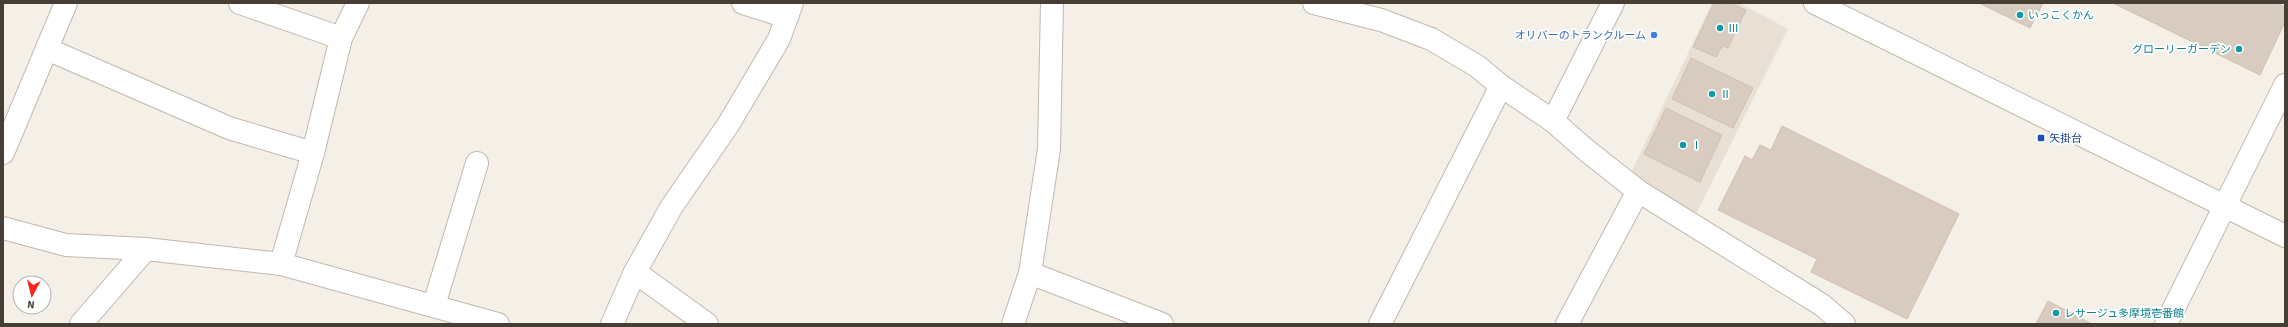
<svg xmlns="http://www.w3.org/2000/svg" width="2288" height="327" viewBox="0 0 2288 327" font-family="'Source Sans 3','Noto Sans JP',sans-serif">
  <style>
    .residential { fill: #e8e0d5 }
    .building { fill: #d8ccc0; stroke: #d0c0b0 }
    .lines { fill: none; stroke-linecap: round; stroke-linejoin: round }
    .minor-casing { stroke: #c2b8ad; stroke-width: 24 }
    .minor { stroke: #fff; stroke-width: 22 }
    .culture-dot { fill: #0f9aa8; stroke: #fff; stroke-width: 1.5 }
    .shop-dot { fill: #3f7fe0; stroke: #fff; stroke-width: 1.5 }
    .transit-dot { fill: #1a4fb4; stroke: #fff; stroke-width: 1.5 }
    .labels { text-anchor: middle; stroke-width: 3.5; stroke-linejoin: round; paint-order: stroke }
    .culture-label { font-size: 11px; fill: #0d838f; stroke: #fff; text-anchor: start }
    .shop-label { font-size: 11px; fill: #366cbe; stroke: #fff; text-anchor: end }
    .transit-label { font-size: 11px; fill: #164399; stroke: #fff; text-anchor: start }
  </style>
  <rect width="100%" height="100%" fill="#f4efe7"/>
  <polygon class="residential" points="1712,3 1739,3 1788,29 1696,214 1630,175"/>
  <g class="building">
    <polygon points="1714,3 1730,3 1746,10 1728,48 1722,46 1716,57 1693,47"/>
    <polygon points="1979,3 2043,3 2030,28"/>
    <polygon points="2113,3 2277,3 2285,7 2285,22 2260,75"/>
    <polygon points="1691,58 1753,88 1733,128 1672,99"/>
    <polygon points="1666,108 1722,135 1700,182 1644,154"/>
    <polygon points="1782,126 1959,214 1907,319 1811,272 1817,259 1718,210 1745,156 1752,160 1760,145 1771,150"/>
    <polygon points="2048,301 2092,324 2036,324"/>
  </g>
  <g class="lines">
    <defs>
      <g id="minor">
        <polyline points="240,3 341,38"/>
        <polyline points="743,3 787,17"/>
        <polyline points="1314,3 1381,20 1431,39 1477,66 1501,86 1553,121 1586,150 1638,191 1822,305 1844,324"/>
        <polyline points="1815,3 2285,236"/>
        <polyline points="47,49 229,128 313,153"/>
        <polyline points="1553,121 1613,3"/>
        <polyline points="3,153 66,3"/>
        <polyline points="3,228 66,245 146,249 281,264 498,324"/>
        <polyline points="281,264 313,153 341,38 358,3"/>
        <polyline points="635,272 707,324"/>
        <polyline points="1030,273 1162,324"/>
        <polyline points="434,305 477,163"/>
        <polyline points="81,324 146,249"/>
        <polyline points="612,324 635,272 672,206 728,125 779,39 792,3"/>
        <polyline points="1013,324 1030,273 1049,149 1052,3"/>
        <polyline points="1380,324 1501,86"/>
        <polyline points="1567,324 1638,191"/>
        <polyline points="2166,324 2285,85"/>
      </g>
    </defs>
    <use href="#minor" class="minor-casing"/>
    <use href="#minor" class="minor"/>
  </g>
  <g class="culture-dot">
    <circle cx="2020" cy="15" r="4"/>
    <circle cx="1720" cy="28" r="4"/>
    <circle cx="2239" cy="49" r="4"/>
    <circle cx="1712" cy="94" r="4"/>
    <circle cx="1683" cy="145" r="4"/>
    <circle cx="2056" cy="313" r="4"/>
  </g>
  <circle class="shop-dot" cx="1654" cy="35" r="4"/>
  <rect class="transit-dot" x="2037" y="134" width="8" height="8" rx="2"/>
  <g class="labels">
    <g class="culture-label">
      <text x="2028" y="19">いっこくかん</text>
      <text x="1728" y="32">Ⅲ</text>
      <text x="2231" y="53" text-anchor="end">グローリーガーデン</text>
      <text x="1720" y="98">Ⅱ</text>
      <text x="1691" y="149">Ⅰ</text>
      <text x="2064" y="317">レサージュ多摩境壱番館</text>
    </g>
    <g class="shop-label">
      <text x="1646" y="39">オリバーのトランクルーム</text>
    </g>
    <g class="transit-label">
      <text x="2049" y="142">矢掛台</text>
    </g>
  </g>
  <rect width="2288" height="327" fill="none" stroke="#473f36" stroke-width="8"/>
  <g transform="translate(32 295) rotate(187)"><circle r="19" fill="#ffffff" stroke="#b5b2af"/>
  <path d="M0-3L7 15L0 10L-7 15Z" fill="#f92519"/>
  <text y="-6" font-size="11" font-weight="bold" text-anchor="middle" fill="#473f36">N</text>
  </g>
</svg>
